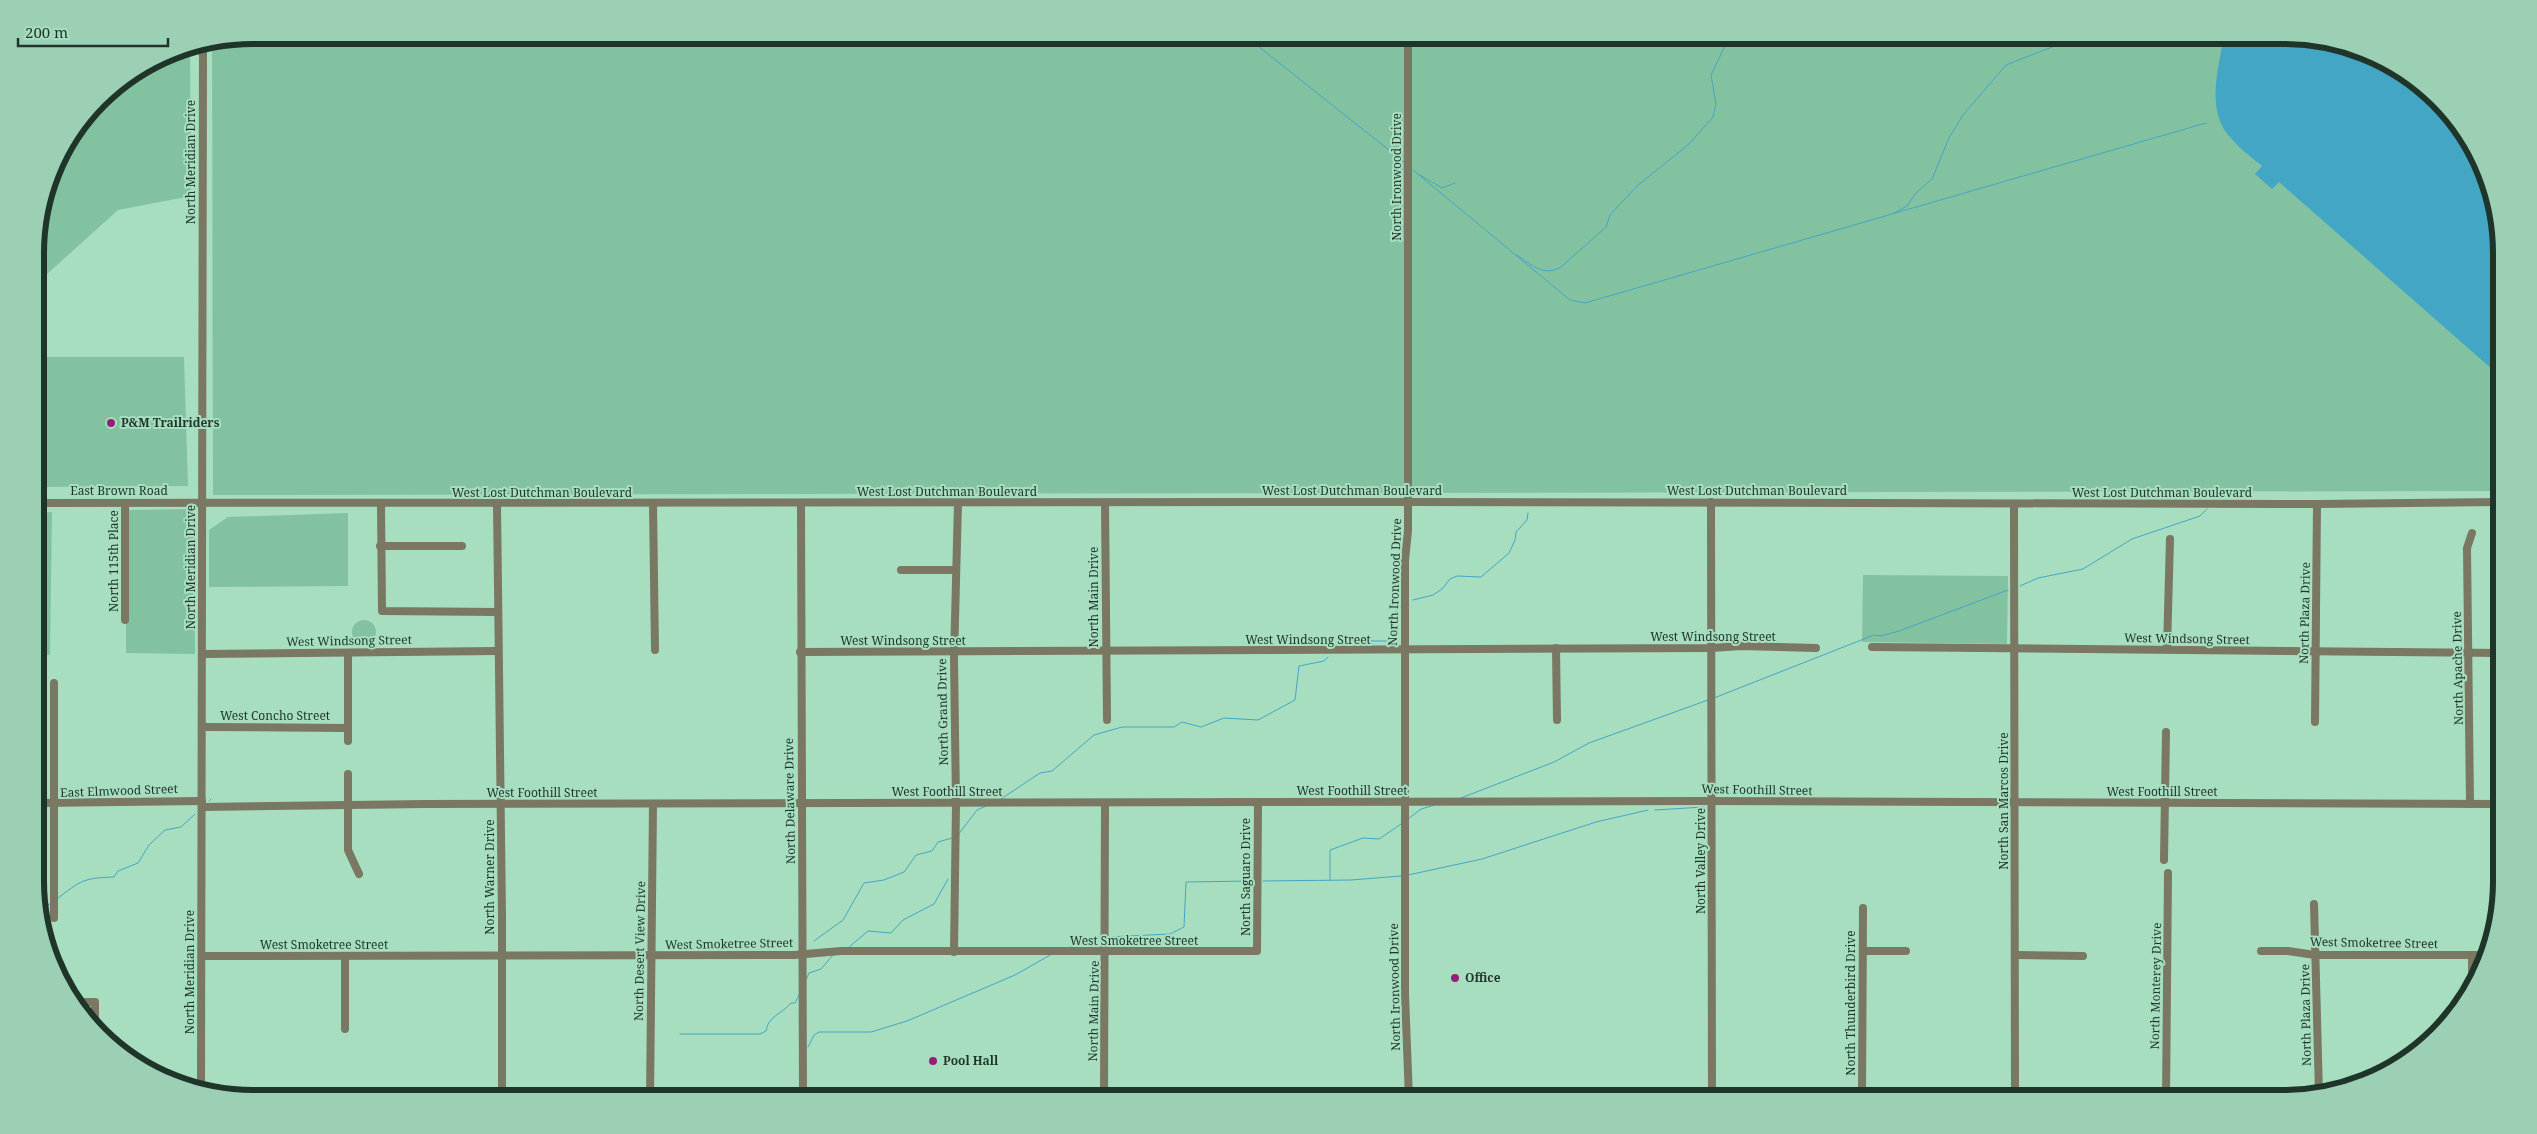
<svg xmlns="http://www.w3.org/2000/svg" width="2537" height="1134" viewBox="0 0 2537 1134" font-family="'Noto Serif',serif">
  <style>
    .green { fill: #83c2a1 }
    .water { fill: #43a6c4 }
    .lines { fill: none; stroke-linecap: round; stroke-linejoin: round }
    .stream { stroke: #43a6c4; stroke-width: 1 }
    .minor { stroke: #7a7762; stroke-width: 8 }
    .poi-dot { fill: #971e78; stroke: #a7dec0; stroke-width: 2 }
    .labels { text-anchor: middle; stroke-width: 4; stroke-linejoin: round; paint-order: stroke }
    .street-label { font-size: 12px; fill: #1f352a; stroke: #a7dec0 }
    .poi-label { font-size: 12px; font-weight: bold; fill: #1f352a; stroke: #a7dec0; text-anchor: start }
    .rim { fill: none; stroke: #1f352a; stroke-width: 6 }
  </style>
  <rect width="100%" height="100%" fill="#a7dec0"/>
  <g class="green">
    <polygon points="253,35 2284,35 2368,52 2417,80 2457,121 2486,170 2500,225 2501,491 213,495 212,43"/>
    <polygon points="190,47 191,196 118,210 36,284 35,239 58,156 109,89 170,51"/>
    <polygon points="36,354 40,357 184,357 188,486 36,487"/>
    <polygon points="194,509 195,654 126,653 126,510"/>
    <polygon points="52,512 50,655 36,654 36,513"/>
    <polygon points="348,513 348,586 209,587 209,530 228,517"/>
    <polygon points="1863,575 2008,576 2007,644 1862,642"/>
    <circle cx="364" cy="632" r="12"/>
  </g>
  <path class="water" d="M 2224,35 L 2284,35 L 2368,52 L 2417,80 L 2457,121 L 2486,170 L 2500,225 L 2501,377 L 2279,182 L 2272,189 L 2255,174 L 2262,166 C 2251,157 2239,148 2230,137 C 2205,110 2219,67 2224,35 Z"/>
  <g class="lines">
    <g class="stream">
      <polyline points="1244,35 1404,162"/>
      <polyline points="1413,170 1570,300 1585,303 2206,123"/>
      <polyline points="1420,175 1442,188 1455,183"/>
      <polyline points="1894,213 1907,206 1915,194 1932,179 1949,138 1963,115 2006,65 2070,40 2075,35"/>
      <path d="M 1517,255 C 1531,265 1544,277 1561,267 L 1606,227 L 1610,215 L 1637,186 L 1688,145 L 1713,117 L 1716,104 L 1711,75 L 1730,35"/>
      <polyline points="2020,586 2038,578 2083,569 2132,539 2200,516 2207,509"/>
      <polyline points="1413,600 1433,595 1442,589 1450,579 1457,576 1481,577 1509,553 1515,540 1516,532 1527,520 1528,513"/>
      <polyline points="1338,644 1339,641 1392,641 1395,638 1395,612 1400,608"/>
      <polyline points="1714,698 1874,635 1881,636 1899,631 2008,590"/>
      <polyline points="1461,798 1554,762 1589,743 1708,700"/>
      <polyline points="1001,799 1040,773 1052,771 1094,735 1122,727 1174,727 1182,722 1201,727 1224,718 1258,720 1295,700 1299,666 1324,661 1328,657"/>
      <polyline points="209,801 211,799"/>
      <polyline points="1655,810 1704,807"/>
      <polyline points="1408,819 1421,809 1435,805"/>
      <polyline points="958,835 977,810 986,806"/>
      <polyline points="1408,875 1482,859 1596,822 1648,810"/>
      <polyline points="1330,880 1330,850 1363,838 1379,839 1401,824"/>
      <polyline points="1263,881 1351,880 1401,876"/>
      <path d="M 57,899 C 81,880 84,878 114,877 L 118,871 L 138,863 L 149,845 L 165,830 L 181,827 L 195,814"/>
      <polyline points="37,910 50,904"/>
      <polyline points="1107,937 1170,934 1184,927 1186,882 1251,881"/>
      <polyline points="814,941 843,920 864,883 884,880 904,872 916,855 932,851 938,842 952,838"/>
      <polyline points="848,948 868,931 891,933 903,920 934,904 948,879"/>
      <polyline points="1069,948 1093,938 1101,937"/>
      <polyline points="806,980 809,973 821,969 833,955"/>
      <path d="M 680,1034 L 760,1034 L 766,1031 C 768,1016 782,1014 791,1003 L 795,1003 L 799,995"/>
      <polyline points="808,1047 814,1035 819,1032 871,1032 907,1021 1015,975 1052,954"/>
    </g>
    <g class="minor">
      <polyline points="1408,35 1408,531 1405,560 1405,994 1409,1099"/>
      <polyline points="1711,502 1712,1099"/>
      <polyline points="36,503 1409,502 2317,504 2501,502"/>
      <polyline points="1105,503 1107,720"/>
      <polyline points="381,504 382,611 497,612"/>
      <polyline points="497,504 502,917 502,1099"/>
      <polyline points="653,504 655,650"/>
      <polyline points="801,504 803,1099"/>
      <polyline points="2014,504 2015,1099"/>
      <polyline points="380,546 462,546"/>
      <polyline points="901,570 956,570"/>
      <polyline points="125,620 125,503"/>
      <polyline points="1872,647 2501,653"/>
      <polyline points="1556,648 1557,720"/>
      <polyline points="2167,649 2170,539"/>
      <polyline points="800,652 1712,648 1741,646 1816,648"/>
      <polyline points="348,653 348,741"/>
      <polyline points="202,654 497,651"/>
      <polyline points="54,683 54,918"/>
      <polyline points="2315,722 2317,504"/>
      <polyline points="202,727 348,728"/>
      <polyline points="348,774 348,850 359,874"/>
      <polyline points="37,803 202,801"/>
      <polyline points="2470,804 2467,548 2472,533"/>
      <polyline points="202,807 426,804 1705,801 2502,804"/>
      <polyline points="2164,860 2166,732"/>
      <polyline points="2314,904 2319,1094"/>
      <polyline points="1863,951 1906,951"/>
      <polyline points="2261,951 2288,951 2315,955 2487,955"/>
      <polyline points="954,952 956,803 954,659 958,503"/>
      <polyline points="2015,955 2083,956"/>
      <polyline points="2472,955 2472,986"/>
      <polyline points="202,956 794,955 841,951 1257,951 1258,802"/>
      <polyline points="73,1002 95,1002 95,1029"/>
      <polyline points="345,1029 345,956"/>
      <polyline points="201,1089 203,45"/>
      <polyline points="650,1099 653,804"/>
      <polyline points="1104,1099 1105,803"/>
      <polyline points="1862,1099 1863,908"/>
      <polyline points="2166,1099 2168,873"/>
    </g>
  </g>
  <g class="poi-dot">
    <circle cx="111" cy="423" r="5"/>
    <circle cx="1455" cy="978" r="5"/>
    <circle cx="933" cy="1061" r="5"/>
  </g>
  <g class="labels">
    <g class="street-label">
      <text transform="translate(191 162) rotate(-90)" y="4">North Meridian Drive</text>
      <text transform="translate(1397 177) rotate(-90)" y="4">North Ironwood Drive</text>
      <text x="119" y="495">East Brown Road</text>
      <text x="1352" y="495">West Lost Dutchman Boulevard</text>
      <text x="1757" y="495">West Lost Dutchman Boulevard</text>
      <text x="947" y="496">West Lost Dutchman Boulevard</text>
      <text x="542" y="497">West Lost Dutchman Boulevard</text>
      <text x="2162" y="497">West Lost Dutchman Boulevard</text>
      <text transform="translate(114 561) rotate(-90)" y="4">North 115th Place</text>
      <text transform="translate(191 567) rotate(-90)" y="4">North Meridian Drive</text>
      <text transform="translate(1395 582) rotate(-88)" y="4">North Ironwood Drive</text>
      <text transform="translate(1094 597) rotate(-90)" y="4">North Main Drive</text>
      <text transform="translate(2305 613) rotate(-89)" y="4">North Plaza Drive</text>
      <text x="1713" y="641">West Windsong Street</text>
      <text transform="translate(2187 639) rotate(1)" y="4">West Windsong Street</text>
      <text x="1308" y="644">West Windsong Street</text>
      <text transform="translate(349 641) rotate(-1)" y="4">West Windsong Street</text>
      <text x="903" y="645">West Windsong Street</text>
      <text transform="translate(2458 668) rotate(-91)" y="4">North Apache Drive</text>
      <text transform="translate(943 712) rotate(-91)" y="4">North Grand Drive</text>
      <text x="275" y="720">West Concho Street</text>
      <text transform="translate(1757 790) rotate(1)" y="4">West Foothill Street</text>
      <text transform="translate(119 791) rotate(-2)" y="4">East Elmwood Street</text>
      <text x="1352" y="795">West Foothill Street</text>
      <text x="947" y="796">West Foothill Street</text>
      <text x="2162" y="796">West Foothill Street</text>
      <text x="542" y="797">West Foothill Street</text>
      <text transform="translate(790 801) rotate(-91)" y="4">North Delaware Drive</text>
      <text transform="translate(2004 801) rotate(-90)" y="4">North San Marcos Drive</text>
      <text transform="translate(1701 861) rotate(-90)" y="4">North Valley Drive</text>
      <text transform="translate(490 877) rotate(-90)" y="4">North Warner Drive</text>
      <text transform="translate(1246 877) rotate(-90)" y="4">North Saguaro Drive</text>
      <text x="1134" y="945">West Smoketree Street</text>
      <text transform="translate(2374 943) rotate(1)" y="4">West Smoketree Street</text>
      <text transform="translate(729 944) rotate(-1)" y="4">West Smoketree Street</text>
      <text x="324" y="949">West Smoketree Street</text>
      <text transform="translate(640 951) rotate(-89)" y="4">North Desert View Drive</text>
      <text transform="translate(190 972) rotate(-90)" y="4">North Meridian Drive</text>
      <text transform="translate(2156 986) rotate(-89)" y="4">North Monterey Drive</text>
      <text transform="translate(1395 987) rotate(-91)" y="4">North Ironwood Drive</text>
      <text transform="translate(1851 1003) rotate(-90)" y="4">North Thunderbird Drive</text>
      <text transform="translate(1094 1011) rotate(-89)" y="4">North Main Drive</text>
      <text transform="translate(2306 1015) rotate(-91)" y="4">North Plaza Drive</text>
    </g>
    <g class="poi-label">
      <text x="121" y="427">P&amp;M Trailriders</text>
      <text x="1465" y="982">Office</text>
      <text x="943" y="1065">Pool Hall</text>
    </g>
  </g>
  <path d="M0 0H2537V1134H0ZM253 44H2284A209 209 0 0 1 2493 253V881A209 209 0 0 1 2284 1090H253A209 209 0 0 1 44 881V253A209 209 0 0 1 253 44Z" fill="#9cd0b4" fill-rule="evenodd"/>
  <path class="rim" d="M253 44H2284A209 209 0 0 1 2493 253V881A209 209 0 0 1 2284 1090H253A209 209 0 0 1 44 881V253A209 209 0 0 1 253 44Z"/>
  <path d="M18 38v8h150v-8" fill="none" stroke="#1f352a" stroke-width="2.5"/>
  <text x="25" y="38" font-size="15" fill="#1f352a" stroke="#a7dec0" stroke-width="4" paint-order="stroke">200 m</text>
</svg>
